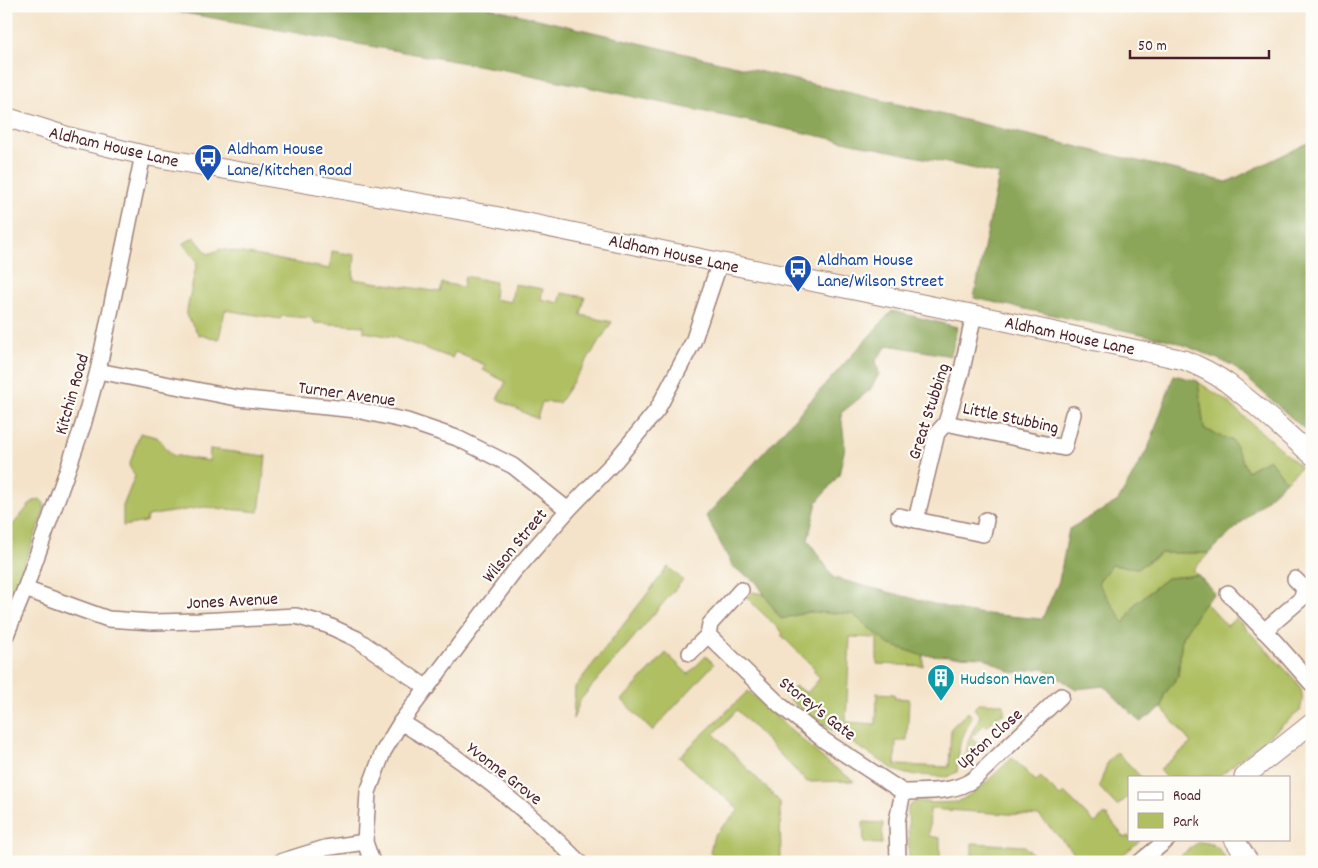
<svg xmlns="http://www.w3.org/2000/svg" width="1318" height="868" viewBox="0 0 1318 868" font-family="Dekko,sans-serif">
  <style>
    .green { fill: #afbf62; stroke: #7c6f46 }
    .forest { fill: #8ba658; stroke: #6a6242 }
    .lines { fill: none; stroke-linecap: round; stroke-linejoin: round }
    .minor-casing { stroke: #9f817a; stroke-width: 18 }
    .tertiary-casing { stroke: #9f817a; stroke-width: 21 }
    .minor { stroke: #fff; stroke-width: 15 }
    .tertiary { stroke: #fff; stroke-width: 19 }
    .labels { text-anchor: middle; stroke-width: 4.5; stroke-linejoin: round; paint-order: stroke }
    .street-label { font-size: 18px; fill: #4a1f2b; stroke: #fdfcf7 }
    .transit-label { font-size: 18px; fill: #164399; stroke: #fdfcf7; text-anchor: start }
    .culture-label { font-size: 18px; fill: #0d838f; stroke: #fdfcf7; text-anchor: start }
  </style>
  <rect width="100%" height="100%" fill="#fdfcf7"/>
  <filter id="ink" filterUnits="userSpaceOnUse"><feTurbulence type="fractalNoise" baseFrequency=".02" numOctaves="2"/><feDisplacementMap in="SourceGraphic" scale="10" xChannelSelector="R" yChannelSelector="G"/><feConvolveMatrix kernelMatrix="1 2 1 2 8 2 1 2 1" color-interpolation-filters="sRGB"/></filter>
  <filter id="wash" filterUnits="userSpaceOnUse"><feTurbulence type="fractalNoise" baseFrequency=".0096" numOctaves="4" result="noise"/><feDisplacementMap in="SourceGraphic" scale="20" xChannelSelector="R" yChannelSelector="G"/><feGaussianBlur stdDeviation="1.12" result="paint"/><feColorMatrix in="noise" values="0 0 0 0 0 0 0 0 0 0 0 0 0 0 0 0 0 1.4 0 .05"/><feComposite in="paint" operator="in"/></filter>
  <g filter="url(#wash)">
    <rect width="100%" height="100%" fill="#f4e3c9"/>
    <g class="green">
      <polygon points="194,237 208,254 221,249 330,269 332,251 355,255 353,279 440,292 442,283 463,287 465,276 495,282 494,299 511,302 514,284 543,289 541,299 559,303 562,293 585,297 581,315 612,322 559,403 542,402 537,419 497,399 506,382 483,370 485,365 455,352 452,358 393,337 364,332 364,326 315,323 311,318 282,316 280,319 225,310 219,339 199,335 186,315 197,261 183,244"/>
      <polygon points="1198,382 1224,399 1301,467 1286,481 1269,459 1247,471 1233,441 1204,429"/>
      <polygon points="140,433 157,437 172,455 209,461 210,449 266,456 259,512 204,507 147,516 146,522 123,526 123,506 135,476 129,466"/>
      <polygon points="40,499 44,503 44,511 6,613 6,533 32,502"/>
      <polygon points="1161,553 1209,553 1193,570 1198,575 1167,578 1136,603 1124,624 1097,583 1111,565 1138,568"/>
      <polygon points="668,567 683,580 581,699 573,719 575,687"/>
      <polygon points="752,592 764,594 781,619 808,612 853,614 888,644 923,655 923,666 877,664 877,638 850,637 846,722 876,724 877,693 894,694 895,698 909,699 907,741 896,741 895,765 949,767 951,728 968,712 972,717 960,743 957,772 947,777 906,774 895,770 805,713 786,696 795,686 807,693 820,678 813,671 815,669 781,635 783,633 746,597"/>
      <path d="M 1205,602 L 1227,626 L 1236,618 L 1297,682 C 1304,693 1303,699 1300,711 L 1218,777 L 1165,777 L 1159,770 L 1191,743 L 1162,708 L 1164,695 L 1178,676 L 1182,637 Z"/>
      <polygon points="666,653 688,674 706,656 714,664 652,731 622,700"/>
      <polygon points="748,691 827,762 854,781 807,782 737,710 714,734 780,802 781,862 719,862 710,852 714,835 739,810 679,757"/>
      <polygon points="979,703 1004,704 1004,714 999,715 986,727 984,725 971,737 981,748 964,764 969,738 980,716 974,708"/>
      <polygon points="1117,752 1141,777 1129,777 1129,796 1117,806 1099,787 1108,761"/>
      <polygon points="1012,758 1036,781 1041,777 1060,796 1064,793 1095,823 1105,814 1125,838 1129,836 1129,839 1142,839 1114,862 1083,862 1039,816 930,809 929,836 940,838 940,862 909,862 908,807 916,801 932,803 958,802 979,789"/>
      <polygon points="863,822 883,823 882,844 864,843"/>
      <path d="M 1199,842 C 1216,843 1219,848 1228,862 L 1197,862 L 1195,859 L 1192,862 L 1173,862 L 1189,849 Z"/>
      <polygon points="972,843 1025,846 1041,862 972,862"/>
    </g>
    <g class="forest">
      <polygon points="145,6 483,6 1227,182 1312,141 1312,436 1232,365 1174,341 974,298 999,174 521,73"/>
      <polygon points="892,311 957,327 951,356 888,345 876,360 879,374 870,390 841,413 845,447 839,475 817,502 808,540 834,578 965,612 1042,619 1059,581 1069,529 1118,501 1149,446 1174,375 1198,381 1204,429 1233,441 1247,471 1269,459 1286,481 1209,553 1161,553 1138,568 1111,565 1098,583 1124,623 1136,603 1167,578 1198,575 1215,593 1205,602 1182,637 1178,676 1164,695 1162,708 1140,722 1104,686 1076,689 1043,668 1013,673 983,657 920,655 888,644 853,614 808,612 781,619 756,582 733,567 706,516"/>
    </g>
  </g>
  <g filter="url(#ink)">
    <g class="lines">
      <defs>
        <g id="minor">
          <polyline points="974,314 962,370 946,423 937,433 916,520 983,534 986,520"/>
          <polyline points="98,371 237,398 357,410 407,421 457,438 513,466 568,510"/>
          <polyline points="946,423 1064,448 1073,414"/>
          <polyline points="899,516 916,520"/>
          <polyline points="25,589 108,619 152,622 199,621 296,616 327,625 357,639 427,688"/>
          <polyline points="741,590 710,624 708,635 780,705 825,741 903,792 897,821 898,862"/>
          <polyline points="1228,593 1275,642 1312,684"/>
          <polyline points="1264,631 1302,598 1304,588 1295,579"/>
          <polyline points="6,635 25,589 66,474 83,425 98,371 143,155"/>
          <polyline points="690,653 708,635"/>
          <path d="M 401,722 C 422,735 443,748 462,762 C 504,792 543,826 579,862"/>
          <path d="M 903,792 C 928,791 954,793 974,779 L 1061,696"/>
          <polyline points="280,862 325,848 365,842"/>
          <polyline points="372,862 365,842 368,792 383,752 401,722 514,572 568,510 616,460 657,410 693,342 720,262"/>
          <polyline points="1140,862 1168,839"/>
        </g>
        <g id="tertiary">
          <path d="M 6,117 L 69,137 L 143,155 L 489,215 L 1000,320 L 1184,360 C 1199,366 1213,373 1226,382 C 1256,404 1284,431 1312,455"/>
          <polyline points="1244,777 1312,723"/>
          <polyline points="1234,839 1249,862"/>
        </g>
      </defs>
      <use href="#minor" class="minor-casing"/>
      <use href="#tertiary" class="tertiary-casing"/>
      <use href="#minor" class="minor"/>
      <use href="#tertiary" class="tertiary"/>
    </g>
  </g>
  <defs>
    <symbol id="bus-pin" viewBox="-11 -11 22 30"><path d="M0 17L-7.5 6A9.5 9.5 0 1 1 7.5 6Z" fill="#1a4fb4" stroke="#fdfcf7"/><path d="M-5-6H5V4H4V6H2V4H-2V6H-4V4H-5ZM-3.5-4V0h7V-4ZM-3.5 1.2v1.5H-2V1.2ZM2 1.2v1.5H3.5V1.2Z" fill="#fff"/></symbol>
    <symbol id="building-pin" viewBox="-11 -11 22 30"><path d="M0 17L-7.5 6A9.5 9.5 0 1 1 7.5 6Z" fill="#0f9aa8" stroke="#fdfcf7"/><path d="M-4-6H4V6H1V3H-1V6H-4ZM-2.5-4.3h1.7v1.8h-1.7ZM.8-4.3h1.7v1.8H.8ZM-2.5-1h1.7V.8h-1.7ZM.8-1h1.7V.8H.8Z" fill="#fff"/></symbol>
  </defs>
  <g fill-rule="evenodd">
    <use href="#bus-pin" x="192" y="142" width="32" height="43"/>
    <use href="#bus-pin" x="782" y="253" width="32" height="43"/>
    <use href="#building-pin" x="925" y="662" width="32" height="43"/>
  </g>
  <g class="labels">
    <g class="street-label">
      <text transform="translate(114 146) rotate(13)" y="6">Aldham House Lane</text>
      <text transform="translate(674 253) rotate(12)" y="6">Aldham House Lane</text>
      <text transform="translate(1070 335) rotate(12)" y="6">Aldham House Lane</text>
      <text transform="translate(347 393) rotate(8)" y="6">Turner Avenue</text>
      <text transform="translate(71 394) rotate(-74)" y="6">Kitchin Road</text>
      <text transform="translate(928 411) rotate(-72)" y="6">Great Stubbing</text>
      <text transform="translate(1011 417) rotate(12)" y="6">Little Stubbing</text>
      <text transform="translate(514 545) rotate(-50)" y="6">Wilson Street</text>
      <text transform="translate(232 600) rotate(-3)" y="6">Jones Avenue</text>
      <text transform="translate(818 708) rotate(38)" y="6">Storey's Gate</text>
      <text transform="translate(989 738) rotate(-42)" y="6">Upton Close</text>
      <text transform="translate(505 773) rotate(38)" y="6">Yvonne Grove</text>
    </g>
    <g class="transit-label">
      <text x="227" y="154">Aldham House<tspan x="227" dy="21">Lane/Kitchen Road</tspan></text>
      <text x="817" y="265">Aldham House<tspan x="817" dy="21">Lane/Wilson Street</tspan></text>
    </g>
    <g class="culture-label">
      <text x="960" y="684">Hudson Haven</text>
    </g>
  </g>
  <rect width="1318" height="868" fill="none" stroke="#fdfcf7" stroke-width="25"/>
  <rect x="1128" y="776" width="162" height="65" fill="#fdfcf7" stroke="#b5a4a5"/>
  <rect x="1138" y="792" width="25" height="8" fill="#ffffff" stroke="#b5a4a5"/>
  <text x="1173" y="800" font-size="15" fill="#4a1f2b">Road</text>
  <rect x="1138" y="813" width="25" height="15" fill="#afbf62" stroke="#b5a4a5"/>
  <text x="1173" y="826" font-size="15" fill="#4a1f2b">Park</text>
  <path d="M1130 50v8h139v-8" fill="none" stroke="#4a1f2b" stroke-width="2.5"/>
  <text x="1138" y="50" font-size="15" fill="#4a1f2b" stroke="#fdfcf7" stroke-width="4" paint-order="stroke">50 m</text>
</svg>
